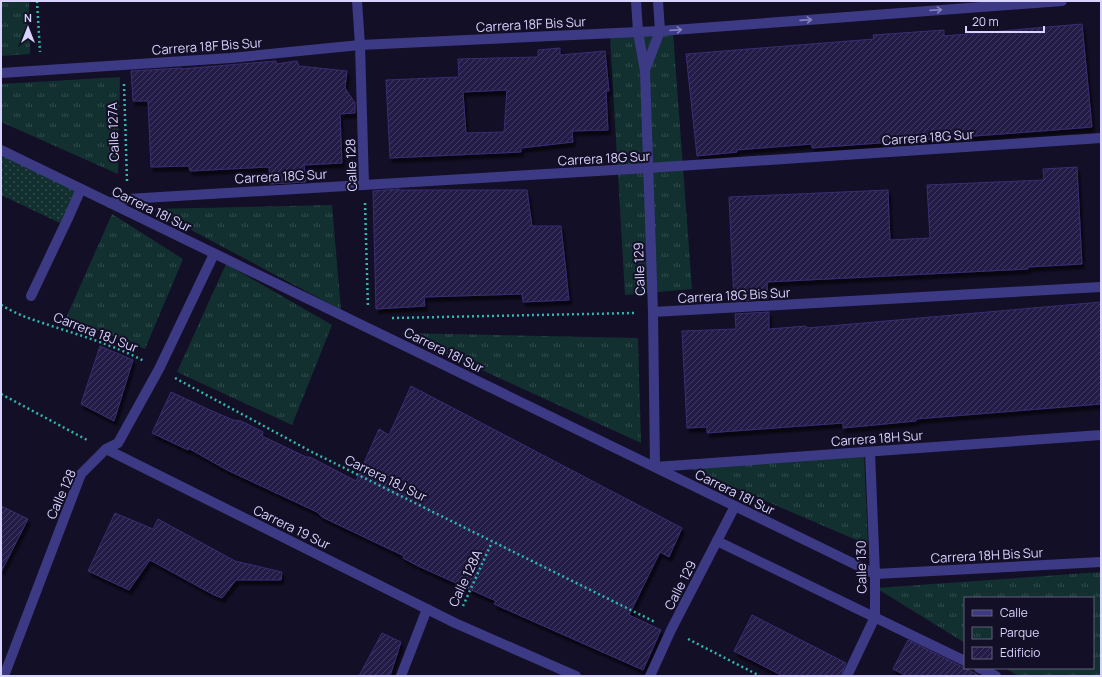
<svg xmlns="http://www.w3.org/2000/svg" width="1102" height="677" viewBox="0 0 1102 677" font-family="Manrope,sans-serif">
  <style>
    .grass { fill: url(#grass-dots) }
    .park { fill: url(#park-tufts) }
    .building { fill: url(#building-hatch); stroke: #3b2d73; fill-rule: evenodd; filter: url(#shadow) }
    .lines { fill: none; stroke-linecap: round; stroke-linejoin: round }
    .path { stroke: #2fb8b0; stroke-width: 2.5; stroke-dasharray: 2 3; stroke-linecap: butt }
    .lane { stroke: #3d3a85; stroke-width: 10 }
    .street { stroke: #3d3a85; stroke-width: 10 }
    .oneway { stroke: #837fbc }
    .labels { text-anchor: middle; stroke-width: 4; stroke-linejoin: round; paint-order: stroke }
    .street-label { font-size: 13px; fill: #d9d4ff; stroke: #130f26 }
  </style>
  <defs>
    <pattern id="grass-dots" width="8" height="8" patternUnits="userSpaceOnUse"><rect width="8" height="8" fill="#12302f"/><path d="M2 2h.1M6 6h.1" fill="none" stroke="#344d4e" stroke-width="1.8" stroke-linecap="round"/></pattern>
    <pattern id="park-tufts" width="24" height="20" patternUnits="userSpaceOnUse"><rect width="24" height="20" fill="#12302f"/><path d="M3 7l-1-3M5 7V3M7 7l1-3M15 17l-1-3M17 17v-4M19 17l1-3" fill="none" stroke="#344d4e"/></pattern>
    <pattern id="building-hatch" width="6" height="6" patternUnits="userSpaceOnUse"><rect width="6" height="6" fill="#241b47"/><path d="M-1 1l2-2M0 6l6-6M5 7l2-2" fill="none" stroke="#433b63"/></pattern>
    <filter id="shadow"><feDropShadow dx="2.5" dy="4.5" stdDeviation="1" flood-color="#0009"/></filter>
  </defs>
  <rect width="100%" height="100%" fill="#130f26"/>
  <polygon class="grass" points="1,155 76,191 60,223 1,195"/>
  <g class="park">
    <polygon points="1,1 29,1 30,54 1,56"/>
    <polygon points="673,32 692,289 625,295 610,37"/>
    <polygon points="120,77 118,174 1,122 1,84"/>
    <polygon points="332,205 341,310 152,209"/>
    <polygon points="112,214 183,259 145,349 66,318"/>
    <polygon points="226,264 332,325 292,425 177,372"/>
    <polygon points="401,333 638,338 641,443"/>
    <polygon points="864,454 868,545 691,469"/>
    <polygon points="1101,572 1101,676 1018,676 1005,668 1093,668 1093,598 965,598 965,643 876,588"/>
  </g>
  <g class="building">
    <polygon points="1082,24 1092,127 1042,131 812,148 812,144 736,150 737,152 697,156 686,54 874,39 873,35 944,30 944,36"/>
    <path d="M 560,48 L 560,55 L 605,51 L 609,91 L 606,91 L 608,130 L 572,131 L 573,142 L 521,148 L 521,152 L 390,158 L 386,80 L 459,77 L 458,59 L 538,57 L 538,50 ZM 507,90 L 504,132 L 466,133 L 463,92 Z"/>
    <polygon points="276,61 276,64 297,61 299,66 347,71 345,88 355,103 355,113 340,114 342,163 304,165 306,182 270,184 269,167 190,171 189,166 151,167 148,101 133,101 131,71 181,68 181,69"/>
    <polygon points="1077,167 1082,264 1028,267 1028,269 767,282 768,299 734,301 729,197 888,190 890,240 930,238 927,185 1044,180 1043,169"/>
    <polygon points="399,189 399,190 527,190 532,226 561,226 569,300 523,302 522,294 424,297 425,306 376,309 373,191"/>
    <polygon points="1101,302 1101,404 916,419 916,421 843,428 843,423 707,433 707,427 687,428 682,331 736,329 735,314 769,312 769,329 806,326 807,328"/>
    <polygon points="100,346 133,360 114,421 81,404"/>
    <polygon points="411,386 682,528 669,557 660,552 629,615 661,630 643,670 494,604 496,601 418,566 403,558 404,556 322,517 317,512 227,470 188,448 188,450 152,433 171,392 210,410 233,420 241,421 263,432 262,436 306,457 310,457 356,481 379,429 389,435"/>
    <polygon points="1,506 28,519 1,572"/>
    <polygon points="115,513 153,529 158,519 235,561 282,572 281,580 236,580 222,598 214,595 150,560 129,590 88,571"/>
    <polygon points="752,615 846,663 841,676 783,676 734,651"/>
    <polygon points="382,633 401,642 390,676 359,676"/>
    <polygon points="908,640 961,666 980,676 907,676 893,669"/>
  </g>
  <g class="lines">
    <g class="path">
      <polyline points="37,1 40,52"/>
      <polyline points="124,84 127,181"/>
      <polyline points="365,203 368,308"/>
      <path d="M 1,305 C 8,309 16,313 23,316 C 63,331 106,341 144,361"/>
      <polyline points="392,318 635,313"/>
      <polyline points="175,378 312,452 655,622"/>
      <polyline points="1,394 89,441"/>
      <polyline points="463,606 492,542"/>
      <polyline points="688,639 760,676"/>
    </g>
    <polyline class="lane" points="31,296 69,216 81,189"/>
    <g class="street">
      <polyline points="357,1 360,45 364,185"/>
      <polyline points="636,1 638,32 645,71 653,312 655,467 1101,435"/>
      <polyline points="645,70 660,31 658,1"/>
      <polyline points="1,73 230,58 360,45 660,31 1062,1"/>
      <polyline points="1,150 875,574 1101,562"/>
      <polyline points="110,203 128,199 160,197 648,168 1101,138"/>
      <polyline points="653,312 1101,287"/>
      <polyline points="106,449 455,623 576,676"/>
      <polyline points="717,541 965,661"/>
      <polyline points="979,668 996,676"/>
      <polyline points="4,676 81,474 106,449 118,443 159,369 214,254"/>
      <polyline points="401,676 427,609"/>
      <polyline points="650,676 671,630 735,506"/>
      <polyline points="847,676 875,617 875,574 870,452"/>
    </g>
  </g>
  <defs><path id="oneway-shaft" d="M-6 0H5M1.5-3L5.5 0L1.5 3" fill="none" stroke-width="1.6" stroke-linecap="round" stroke-linejoin="round"/></defs>
  <g class="oneway">
    <use href="#oneway-shaft" transform="translate(936 10) rotate(-4)"/>
    <use href="#oneway-shaft" transform="translate(806 20) rotate(-4)"/>
    <use href="#oneway-shaft" transform="translate(676 30) rotate(-4)"/>
  </g>
  <g class="labels">
    <g class="street-label">
      <text transform="translate(531 24) rotate(-3)" y="5">Carrera 18F Bis Sur</text>
      <text transform="translate(207 46) rotate(-4)" y="5">Carrera 18F Bis Sur</text>
      <text transform="translate(113 132) rotate(-92)" y="5">Calle 127A</text>
      <text transform="translate(928 137) rotate(-4)" y="5">Carrera 18G Sur</text>
      <text transform="translate(604 158) rotate(-3)" y="5">Carrera 18G Sur</text>
      <text transform="translate(351 165) rotate(-92)" y="5">Calle 128</text>
      <text transform="translate(281 176) rotate(-3)" y="5">Carrera 18G Sur</text>
      <text transform="translate(152 209) rotate(26)" y="5">Carrera 18I Sur</text>
      <text transform="translate(639 269) rotate(-92)" y="5">Calle 129</text>
      <text transform="translate(734 295) rotate(-3)" y="5">Carrera 18G Bis Sur</text>
      <text transform="translate(96 332) rotate(21)" y="5">Carrera 18J Sur</text>
      <text transform="translate(444 350) rotate(26)" y="5">Carrera 18I Sur</text>
      <text transform="translate(877 438) rotate(-4)" y="5">Carrera 18H Sur</text>
      <text transform="translate(386 478) rotate(26)" y="5">Carrera 18J Sur</text>
      <text transform="translate(735 492) rotate(26)" y="5">Carrera 18I Sur</text>
      <text transform="translate(61 494) rotate(-66)" y="5">Calle 128</text>
      <text transform="translate(292 527) rotate(26)" y="5">Carrera 19 Sur</text>
      <text transform="translate(987 555) rotate(-3)" y="5">Carrera 18H Bis Sur</text>
      <text transform="translate(861 567) rotate(-91)" y="5">Calle 130</text>
      <text transform="translate(465 578) rotate(-65)" y="5">Calle 128A</text>
      <text transform="translate(680 585) rotate(-63)" y="5">Calle 129</text>
    </g>
  </g>
  <rect width="1102" height="677" fill="none" stroke="#d9d4ff" stroke-width="4"/>
  <rect x="964" y="597" width="130" height="72" fill="#130f26" stroke="#625e7d"/>
  <rect x="972" y="610" width="20" height="6" fill="#3d3a85" stroke="#625e7d"/>
  <text x="1000" y="617" font-size="12" fill="#d9d4ff">Calle</text>
  <rect x="972" y="627" width="20" height="12" fill="url(#park-tufts)" stroke="#625e7d"/>
  <text x="1000" y="637" font-size="12" fill="#d9d4ff">Parque</text>
  <rect x="972" y="647" width="20" height="12" fill="url(#building-hatch)" stroke="#625e7d"/>
  <text x="1000" y="657" font-size="12" fill="#d9d4ff">Edificio</text>
  <g transform="translate(28 28)" stroke="#130f26" stroke-width="3" paint-order="stroke">
  <path d="M0-3L7 15L0 10L-7 15Z" fill="#d9d4ff"/>
  <text y="-6" font-size="11" font-weight="bold" text-anchor="middle" fill="#d9d4ff">N</text>
  </g>
  <path d="M966 26v6h78v-6" fill="none" stroke="#d9d4ff" stroke-width="2"/>
  <text x="972" y="26" font-size="12" fill="#d9d4ff" stroke="#130f26" stroke-width="3" paint-order="stroke">20 m</text>
</svg>
